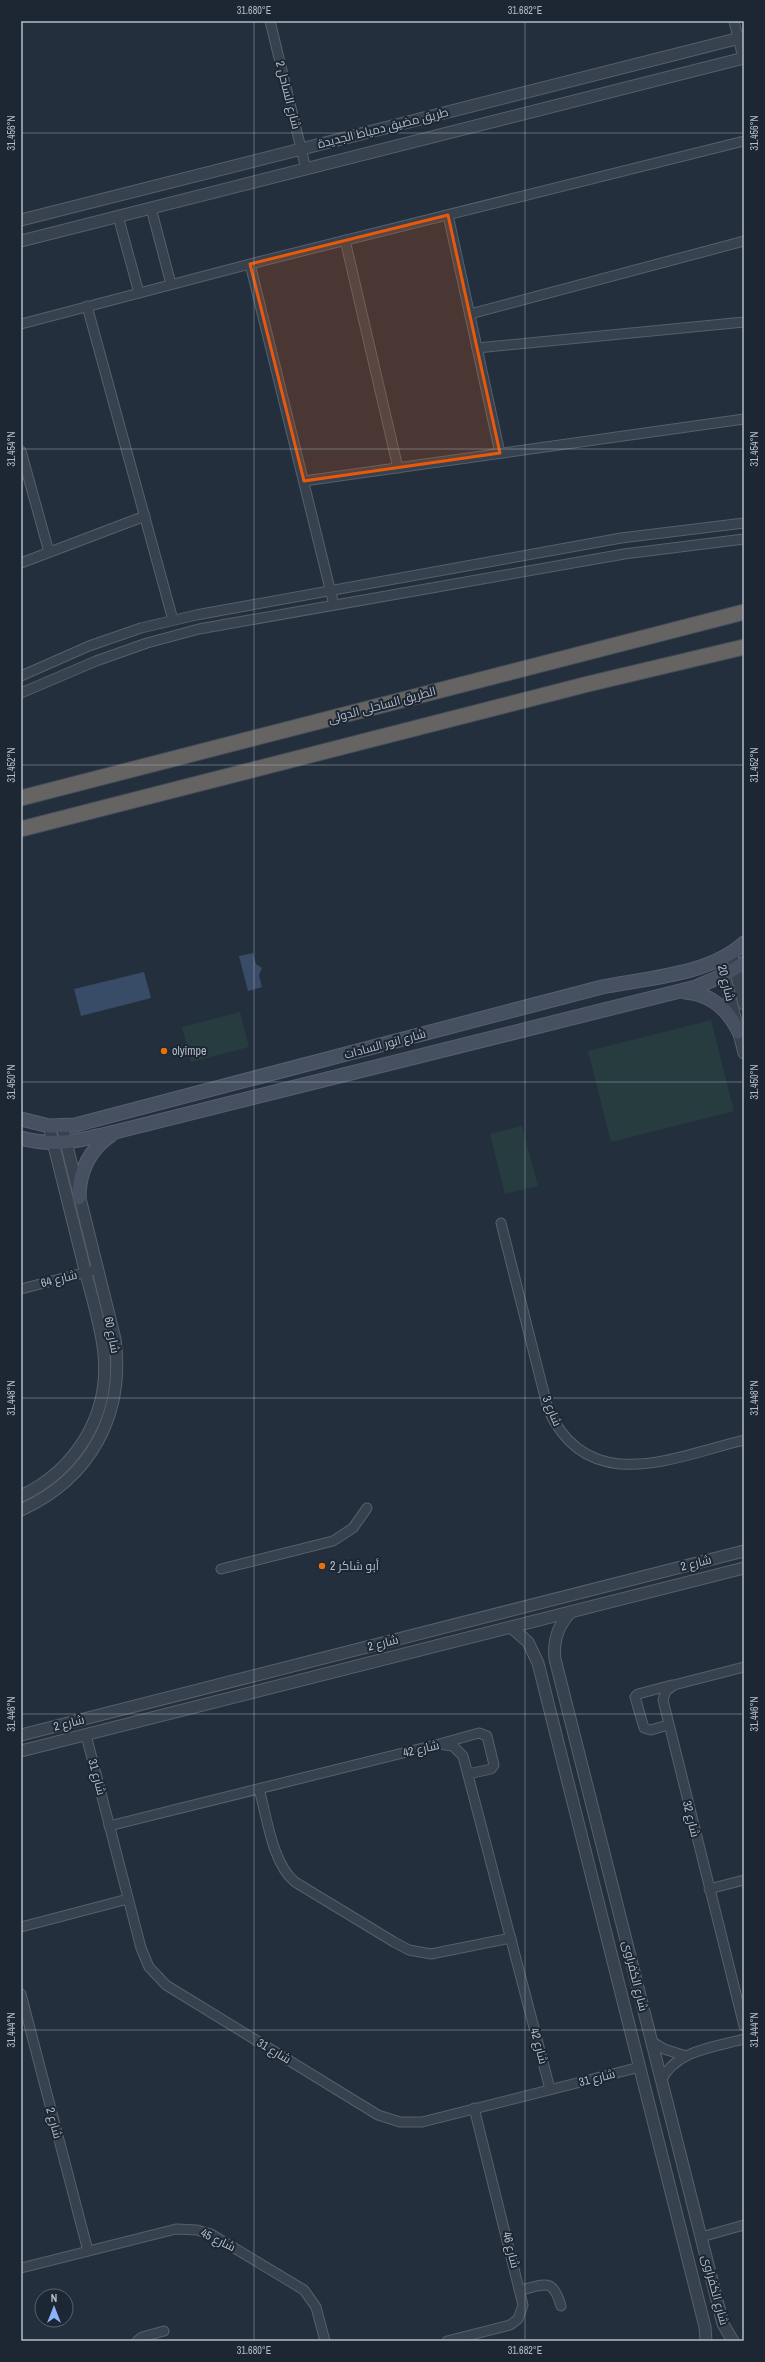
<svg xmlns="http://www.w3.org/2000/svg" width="765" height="2362" viewBox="0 0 765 2362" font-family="'Archivo Narrow',Cairo,sans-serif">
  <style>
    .green { fill: #263c3f }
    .water { fill: #394c67 }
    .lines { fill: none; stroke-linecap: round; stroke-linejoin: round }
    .minor-casing { stroke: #565f6c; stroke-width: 11 }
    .tertiary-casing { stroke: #565f6c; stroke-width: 13 }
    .secondary-casing { stroke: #565f6c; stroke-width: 15 }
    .trunk-casing { stroke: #434c59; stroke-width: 17 }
    .minor { stroke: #38414e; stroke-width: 9 }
    .tertiary { stroke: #38414e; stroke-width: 11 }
    .secondary { stroke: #465061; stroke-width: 13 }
    .trunk { stroke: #656462; stroke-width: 15 }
    .marked { fill: #e8590c; fill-opacity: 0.2; stroke: #e8590c; stroke-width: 3; stroke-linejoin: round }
    .ticks { fill: none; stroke: #b4bcc9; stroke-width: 1; stroke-opacity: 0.45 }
    .food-dot { fill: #e8710a; stroke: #1d2633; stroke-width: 1.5 }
    .labels { text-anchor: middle; stroke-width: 4; stroke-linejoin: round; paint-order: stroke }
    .street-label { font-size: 12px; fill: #b4bcc9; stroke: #1d2633 }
    .poi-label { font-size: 12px; fill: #b4bcc9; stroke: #1d2633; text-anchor: start }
    .neatline { fill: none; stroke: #b4bcc9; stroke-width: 1.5 }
    .ticks-label { font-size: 10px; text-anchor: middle; fill: #b4bcc9 }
  </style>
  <rect width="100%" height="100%" fill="#242f3e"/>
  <g class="green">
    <polygon points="240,1012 249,1047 191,1062 182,1027"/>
    <polygon points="711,1020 734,1111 611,1142 588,1051"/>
    <polygon points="522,1126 538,1186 505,1194 490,1134"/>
  </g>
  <g class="water">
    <polygon points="253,953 256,964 262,968 259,975 262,987 248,991 239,956"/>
    <polygon points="144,972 151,998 81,1016 74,989"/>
  </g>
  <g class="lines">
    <defs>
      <g id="minor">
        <polyline points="270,21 306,169"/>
        <polyline points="734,21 743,58"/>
        <polyline points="151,208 171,284"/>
        <polyline points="448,215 500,453"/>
        <polyline points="118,216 139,293"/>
        <polyline points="345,240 398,468"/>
        <polyline points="250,264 334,605"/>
        <polyline points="87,306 173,620"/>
        <polyline points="470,314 744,241"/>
        <polyline points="21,324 250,264 744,141"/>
        <polyline points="477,348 744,322"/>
        <polyline points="21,451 49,552"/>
        <polyline points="304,481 744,419"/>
        <polyline points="21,563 145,516"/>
        <polyline points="21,676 89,646 141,628 196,615 621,538 744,523"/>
        <polyline points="21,693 96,661 147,643 199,629 624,554 744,539"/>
        <path d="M 501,1223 L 548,1409 C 588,1498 674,1457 744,1440"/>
        <polyline points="21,1289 91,1271"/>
        <polyline points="221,1569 333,1541 353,1528 367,1508"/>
        <polyline points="744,1667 674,1685 666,1691 663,1700 744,2026"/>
        <polyline points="668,1725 651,1730 644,1728 635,1697 638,1694 672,1685"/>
        <polyline points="86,1735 141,1948 149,1967 166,1985 378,2115 400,2122 422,2122 640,2067"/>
        <polyline points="443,1743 479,1733 487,1736 494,1765 491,1769 468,1774"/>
        <path d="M 259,1789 C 267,1817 272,1863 295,1882 L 394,1942 L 409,1950 L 431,1954 L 511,1938"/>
        <polyline points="109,1826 439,1744 453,1746 463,1756 550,2089"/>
        <polyline points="709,1889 744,1880"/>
        <polyline points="21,1927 128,1899"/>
        <polyline points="21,1994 88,2251"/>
        <polyline points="651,2041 664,2049 686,2056"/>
        <path d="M 661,2081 C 675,2050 715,2047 744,2039"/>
        <polyline points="701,2237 744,2225"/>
        <polyline points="21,2268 176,2229 197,2230 211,2234 304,2290 316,2307 325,2341"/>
        <path d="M 521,2290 C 546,2284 553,2278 561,2306"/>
        <polyline points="137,2341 142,2337 164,2331"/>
        <polyline points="447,2341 510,2325 518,2319 523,2305 474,2108"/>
      </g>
      <g id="tertiary">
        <polyline points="21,220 744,37"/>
        <polyline points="21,241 744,58"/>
        <polyline points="731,952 744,1004"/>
        <polyline points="720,958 744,1053"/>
        <path d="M 21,1496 C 76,1470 110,1415 104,1354 C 101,1323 90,1292 83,1262 C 72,1217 60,1171 49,1126"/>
        <path d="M 21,1510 C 91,1478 125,1414 115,1339 L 62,1126"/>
        <path d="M 571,1612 C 558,1625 553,1641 555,1659 L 723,2324 L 733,2341"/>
        <polyline points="511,1627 528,1642 538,1663 705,2327 706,2341"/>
        <polyline points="21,1735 744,1551"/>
        <polyline points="21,1751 744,1568"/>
      </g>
      <g id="secondary">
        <path d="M 685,992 C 710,994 728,1009 739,1032"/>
        <path d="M 21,1119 L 49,1126 L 75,1125 L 602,987 C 647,978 709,975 744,943"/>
        <path d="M 21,1138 C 56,1148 85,1139 119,1131 L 696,987 L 724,975 L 744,963"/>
        <path d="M 79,1198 C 79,1171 89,1150 111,1135"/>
      </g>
      <g id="trunk">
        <polyline points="21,798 744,612"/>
        <polyline points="21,829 588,684 744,647"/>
      </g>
    </defs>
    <use href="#minor" class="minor-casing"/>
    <use href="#tertiary" class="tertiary-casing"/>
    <use href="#secondary" class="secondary-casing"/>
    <use href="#trunk" class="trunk-casing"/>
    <use href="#minor" class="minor"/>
    <use href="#tertiary" class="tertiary"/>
    <use href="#secondary" class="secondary"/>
    <use href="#trunk" class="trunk"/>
  </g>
  <path class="marked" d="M 448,215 L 500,453 L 304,481 L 250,264 Z"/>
  <path class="ticks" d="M 254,21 L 254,2341M 525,21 L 525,2341M 21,133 L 744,133M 21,449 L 744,449M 21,765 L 744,765M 21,1082 L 744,1082M 21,1398 L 744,1398M 21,1714 L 744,1714M 21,2030 L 744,2030"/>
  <g class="food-dot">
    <circle cx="164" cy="1051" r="4"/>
    <circle cx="322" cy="1566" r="4"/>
  </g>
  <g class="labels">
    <g class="street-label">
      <text transform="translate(288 95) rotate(76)" y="4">شارع الساحل 2</text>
      <text transform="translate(383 128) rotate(-14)" y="4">طريق مضيق دمياط الجديدة</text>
      <text transform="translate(382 705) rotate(-15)" y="4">الطريق الساحلى الدولى</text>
      <text transform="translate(726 983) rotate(76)" y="4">شارع 20</text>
      <text transform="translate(385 1044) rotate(-15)" y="4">شارع انور السادات</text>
      <text transform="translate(59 1279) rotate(-14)" y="4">شارع 64</text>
      <text transform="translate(112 1335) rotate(79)" y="4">شارع 60</text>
      <text transform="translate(552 1411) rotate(67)" y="4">شارع 3</text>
      <text transform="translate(696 1563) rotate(-14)" y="4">شارع 2</text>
      <text transform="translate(383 1643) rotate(-14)" y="4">شارع 2</text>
      <text transform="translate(69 1723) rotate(-14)" y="4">شارع 2</text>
      <text transform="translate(421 1749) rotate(-13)" y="4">شارع 42</text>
      <text transform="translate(97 1777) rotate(75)" y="4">شارع 31</text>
      <text transform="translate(691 1819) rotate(76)" y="4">شارع 32</text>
      <text transform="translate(635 1976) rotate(76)" y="4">شارع الكفراوى</text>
      <text transform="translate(539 2046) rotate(75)" y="4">شارع 42</text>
      <text transform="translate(274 2051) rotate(31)" y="4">شارع 31</text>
      <text transform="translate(597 2078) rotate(-14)" y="4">شارع 31</text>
      <text transform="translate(54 2123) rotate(75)" y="4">شارع 2</text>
      <text transform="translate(218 2240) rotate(26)" y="4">شارع 45</text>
      <text transform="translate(511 2250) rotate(76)" y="4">شارع 46</text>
      <text transform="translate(715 2290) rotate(75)" y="4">شارع الكفراوى</text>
    </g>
    <g class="poi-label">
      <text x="172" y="1055">olyimpe</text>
      <text x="330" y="1570">أبو شاكر 2</text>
    </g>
  </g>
  <rect width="765" height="2362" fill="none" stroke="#1d2633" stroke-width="44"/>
  <g transform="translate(54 2308)"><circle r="19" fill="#1d2633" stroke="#59626f"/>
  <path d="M0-3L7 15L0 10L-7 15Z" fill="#8ab4f8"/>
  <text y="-6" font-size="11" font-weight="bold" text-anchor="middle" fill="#b4bcc9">N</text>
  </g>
  <rect x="22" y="22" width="721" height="2318" class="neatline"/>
  <g class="ticks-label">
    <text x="254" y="14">31.680°E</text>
    <text x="525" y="14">31.682°E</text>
    <text transform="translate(11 133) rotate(-90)" y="4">31.456°N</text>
    <text transform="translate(754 133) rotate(-90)" y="4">31.456°N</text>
    <text transform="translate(11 449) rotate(-90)" y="4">31.454°N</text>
    <text transform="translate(754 449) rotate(-90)" y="4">31.454°N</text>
    <text transform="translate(11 765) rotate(-90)" y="4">31.452°N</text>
    <text transform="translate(754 765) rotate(-90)" y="4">31.452°N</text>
    <text transform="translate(11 1082) rotate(-90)" y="4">31.450°N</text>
    <text transform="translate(754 1082) rotate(-90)" y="4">31.450°N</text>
    <text transform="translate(11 1398) rotate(-90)" y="4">31.448°N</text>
    <text transform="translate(754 1398) rotate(-90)" y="4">31.448°N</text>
    <text transform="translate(11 1714) rotate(-90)" y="4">31.446°N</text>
    <text transform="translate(754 1714) rotate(-90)" y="4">31.446°N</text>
    <text transform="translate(11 2030) rotate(-90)" y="4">31.444°N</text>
    <text transform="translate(754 2030) rotate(-90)" y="4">31.444°N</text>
    <text x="254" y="2354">31.680°E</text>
    <text x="525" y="2354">31.682°E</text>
  </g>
</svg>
